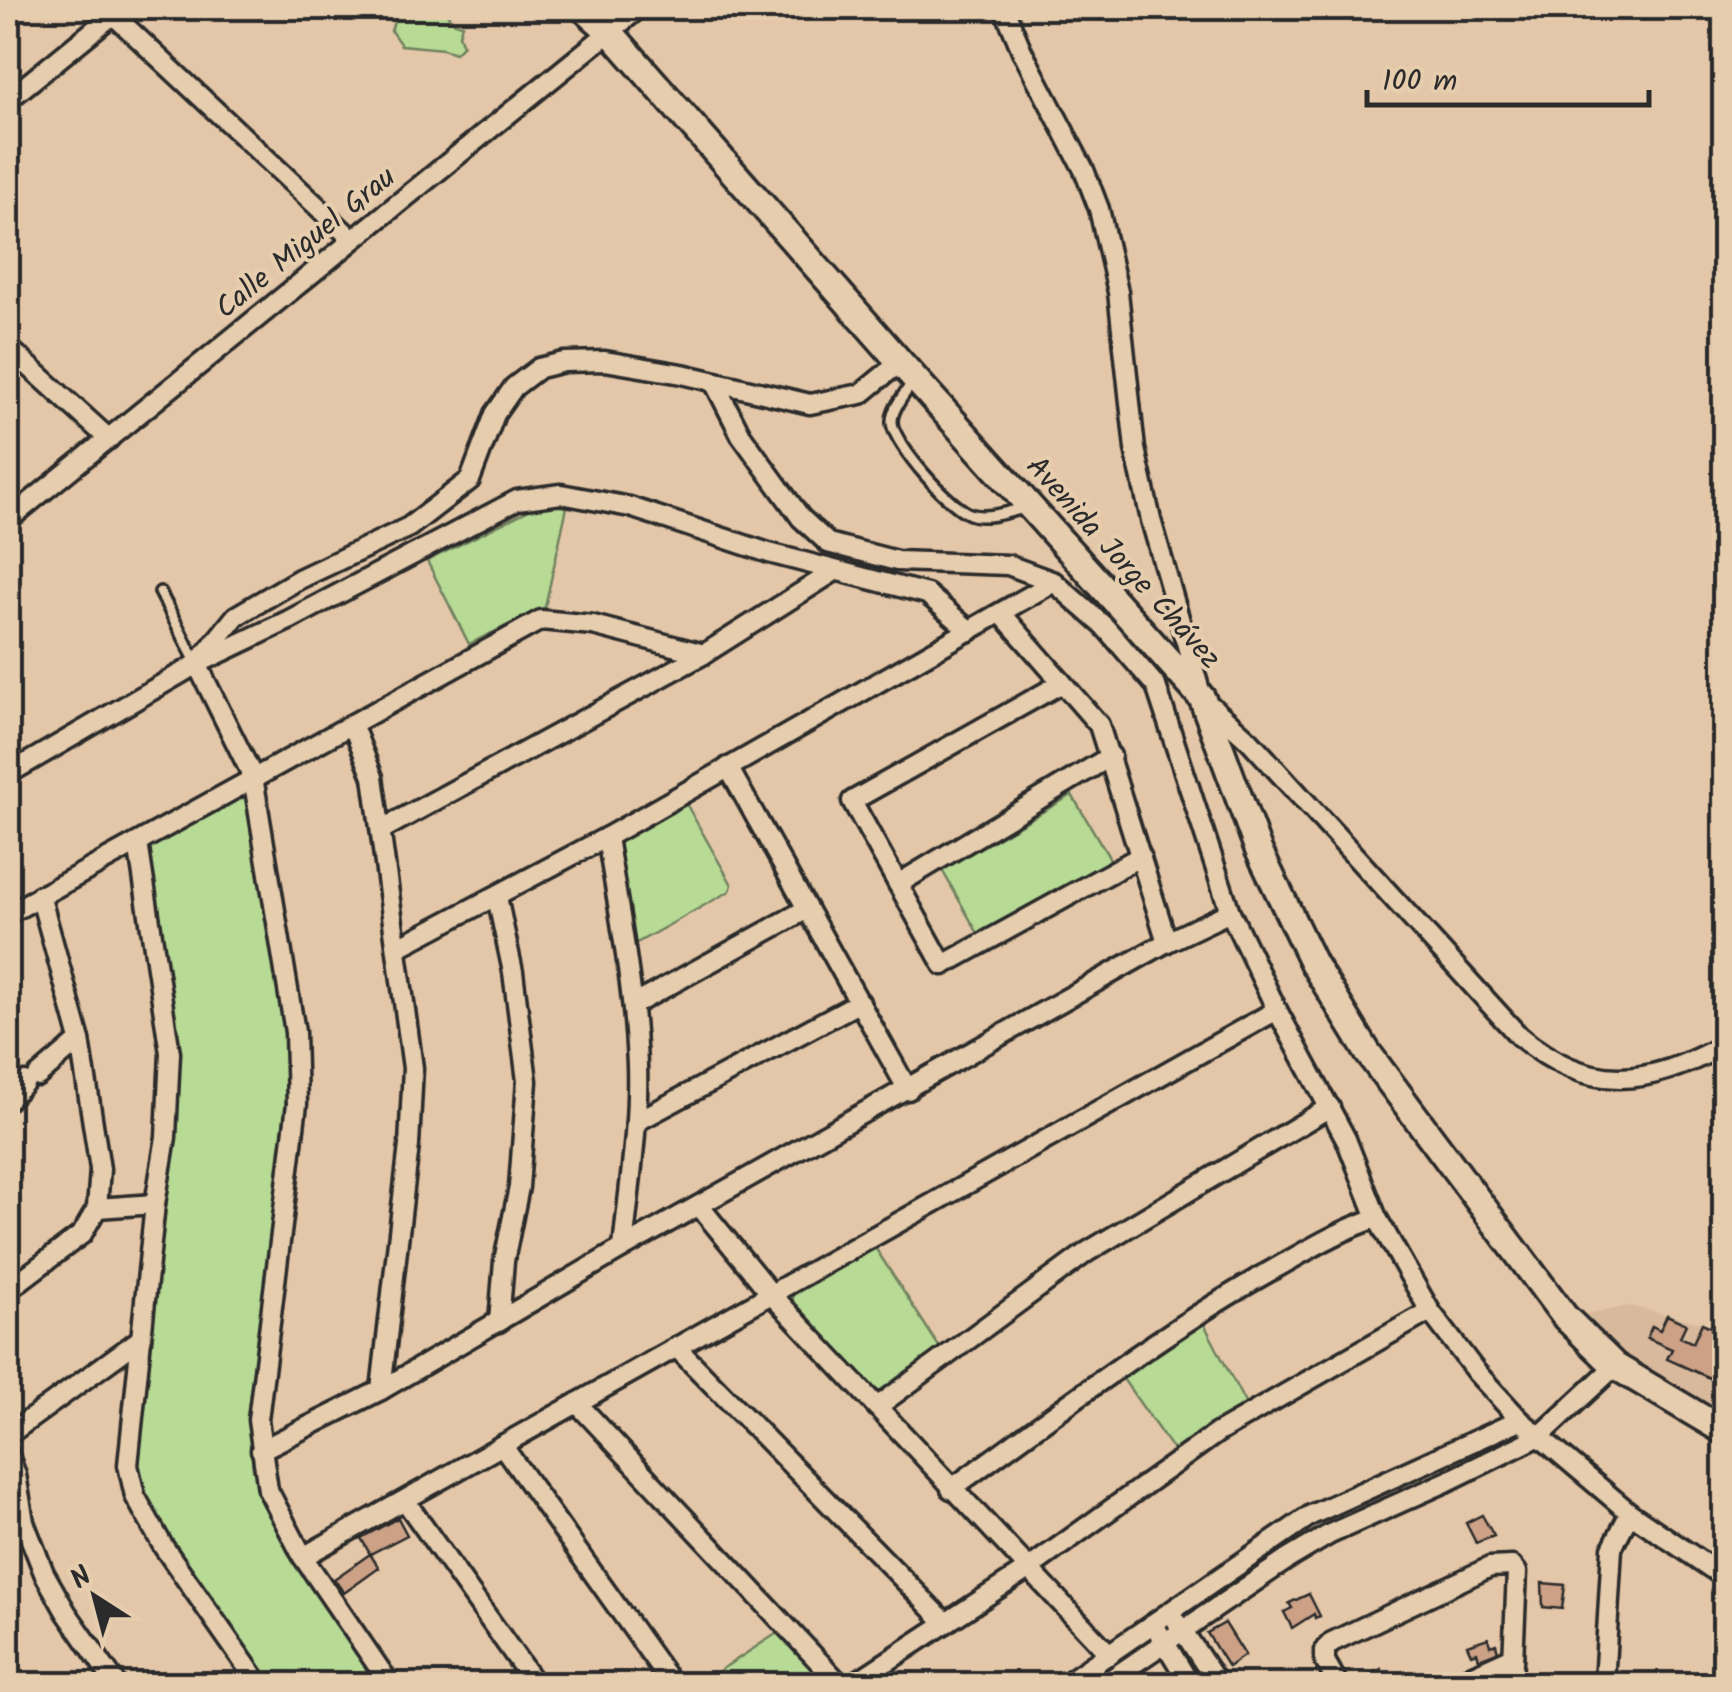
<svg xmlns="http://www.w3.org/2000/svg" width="1732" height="1692" viewBox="0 0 1732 1692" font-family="Kalam,sans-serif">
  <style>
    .built { fill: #d9b99c }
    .green { fill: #b7da95; stroke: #718260; stroke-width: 2.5 }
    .building { fill: #cca186; stroke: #2b2b2b; stroke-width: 2.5 }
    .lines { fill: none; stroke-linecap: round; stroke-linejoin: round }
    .lane-casing { stroke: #2b2b2b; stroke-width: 16 }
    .street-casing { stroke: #2b2b2b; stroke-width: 25 }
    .secondary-casing { stroke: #2b2b2b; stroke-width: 32 }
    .lane { stroke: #e6cdae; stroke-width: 9 }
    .street { stroke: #e6cdae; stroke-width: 18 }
    .secondary { stroke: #e6cdae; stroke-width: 25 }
    .labels { text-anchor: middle; stroke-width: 8; stroke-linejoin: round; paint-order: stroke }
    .street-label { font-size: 30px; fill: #2b2b2b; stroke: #e6cdae }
  </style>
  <rect width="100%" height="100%" fill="#e4c7a8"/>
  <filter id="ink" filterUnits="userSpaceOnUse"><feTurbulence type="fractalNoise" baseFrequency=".01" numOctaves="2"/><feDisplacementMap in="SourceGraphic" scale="20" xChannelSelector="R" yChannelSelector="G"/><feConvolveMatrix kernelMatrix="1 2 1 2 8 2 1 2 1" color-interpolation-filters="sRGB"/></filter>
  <g filter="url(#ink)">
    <polygon class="built" points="1630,1306 1724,1328 1724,1418 1623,1364 1579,1315"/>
    <g class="green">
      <polygon points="398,8 449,8 447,14 455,23 462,24 459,35 463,45 455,53 443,49 401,45 391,31"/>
      <polygon points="550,505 567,507 545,607 469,644 427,561 529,510"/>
      <polygon points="1072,795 1113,864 980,937 942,870"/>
      <polygon points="237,796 246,798 251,809 288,1058 281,1179 248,1420 253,1469 269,1514 383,1684 269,1684 161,1526 144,1491 135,1448 178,1074 177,1034 147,849 152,842"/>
      <polygon points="684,800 732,885 730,891 633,945 616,845 621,833"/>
      <polygon points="874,1246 940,1348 880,1391 871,1388 792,1305 794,1291"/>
      <polygon points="1202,1320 1246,1405 1175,1453 1121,1376"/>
      <polygon points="779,1632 827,1684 699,1684"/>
    </g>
    <g class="building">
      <polygon points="1667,1315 1686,1324 1680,1337 1693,1343 1702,1323 1724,1333 1721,1345 1724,1347 1724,1352 1722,1351 1719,1357 1723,1359 1714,1380 1667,1359 1672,1349 1647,1338 1652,1326 1660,1330"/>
      <polygon points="1482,1515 1494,1536 1476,1543 1466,1523"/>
      <polygon points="398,1518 407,1535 370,1554 361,1538"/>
      <polygon points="370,1554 379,1568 344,1593 334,1579"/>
      <polygon points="1542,1583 1565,1585 1562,1609 1543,1607"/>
      <polygon points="1309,1594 1320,1616 1315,1618 1314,1614 1292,1628 1284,1612 1292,1608 1289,1603"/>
      <polygon points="1225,1623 1245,1655 1228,1667 1207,1633"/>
      <polygon points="1488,1638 1490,1646 1496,1644 1498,1652 1479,1659 1477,1652 1471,1654 1467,1645"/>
      <polygon points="1381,1669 1388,1684 1365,1684 1362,1678"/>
    </g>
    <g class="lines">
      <defs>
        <g id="lane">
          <path d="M 913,381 C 906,393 891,409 892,423 C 894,444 952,511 973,515 C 991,519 1010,511 1028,507"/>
          <polyline points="160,592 197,664"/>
        </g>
        <g id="street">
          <polyline points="106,8 351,238"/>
          <path d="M 1004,8 L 1022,51 L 1084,170 L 1099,209 L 1118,292 L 1135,449 L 1151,520 L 1202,698 L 1250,741 L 1519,1036 C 1590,1095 1647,1086 1724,1045"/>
          <polyline points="8,100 120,9"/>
          <polyline points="8,347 109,439"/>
          <polyline points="714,382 741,435 801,518 828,543 897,561 1008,565 1054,582 1104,626 1156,686 1230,912 1277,1010 1346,1139 1377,1218 1430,1311 1477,1373 1520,1420 1630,1513"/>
          <polyline points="8,520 639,8"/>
          <polyline points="1002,614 1099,725 1167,942"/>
          <polyline points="202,658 236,616 299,579 409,527 470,480 495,414 514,387 539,368 564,362 605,361 682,374 810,404 861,394 900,362"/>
          <polyline points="197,664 253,777 295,1032 297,1104 258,1420 268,1490 303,1557 390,1684"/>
          <polyline points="1062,683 852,801 943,965 1141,856"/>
          <polyline points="352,724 373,777 413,1068 409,1145 381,1390"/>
          <polyline points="728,767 908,1090"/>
          <polyline points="8,774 197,664 289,620 517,500 561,494 630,507 769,553 927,594 970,631"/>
          <polyline points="381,830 704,654 835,571"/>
          <path d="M 607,837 C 619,913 634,988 637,1065 C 639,1126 629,1188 623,1248"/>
          <polyline points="138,843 170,1053 166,1137 155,1204 128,1465 135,1496 163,1546 259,1684"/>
          <polyline points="898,884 1111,756"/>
          <polyline points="497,897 513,972 527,1081 519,1187 504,1261 499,1322"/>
          <polyline points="8,914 541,620 593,625 704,654"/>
          <polyline points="397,948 607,837 1054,582"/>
          <polyline points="633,1005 807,909"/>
          <polyline points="38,1076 80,1040"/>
          <polyline points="8,1100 25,1082"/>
          <polyline points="636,1122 860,1002"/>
          <polyline points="700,1207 771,1294 1110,1655"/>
          <polyline points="97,1208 155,1204"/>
          <polyline points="8,1290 82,1234 97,1208 100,1169 80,1040 40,895"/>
          <polyline points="676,1347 946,1623"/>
          <polyline points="577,1403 840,1684"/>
          <polyline points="877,1407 1087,1252 1330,1107"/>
          <polyline points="8,1435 139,1340"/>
          <polyline points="502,1445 672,1684"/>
          <polyline points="261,1450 381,1390 623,1248 1167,942 1230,912"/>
          <polyline points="8,1453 16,1475 24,1522 44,1573 66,1612 116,1684"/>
          <path d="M 951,1489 C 1057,1413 1161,1332 1274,1269 C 1308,1250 1340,1230 1377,1218"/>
          <polyline points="406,1502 535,1684"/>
          <polyline points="303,1557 1277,1010"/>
          <polyline points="1177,1622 1218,1684"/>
          <polyline points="1159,1633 1190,1684"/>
          <polyline points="8,1680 11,1684"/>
          <polyline points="853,1684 1028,1569 1217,1433 1430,1311"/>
          <polyline points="1065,1684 1311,1515 1520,1420"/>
          <polyline points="1104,1684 1288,1559 1330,1534 1446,1482 1540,1436 1615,1366"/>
          <polyline points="1338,1684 1325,1661 1325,1649 1332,1642 1490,1567 1512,1566 1517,1572 1512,1684"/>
          <polyline points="1453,1684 1513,1657"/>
          <polyline points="1604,1684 1612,1548 1630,1513 1724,1577"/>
        </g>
        <polyline id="secondary" points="583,8 609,31 900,362 1202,698 1258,849 1313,963 1368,1053 1565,1317 1615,1366 1724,1431"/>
      </defs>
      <use href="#lane" class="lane-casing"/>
      <use href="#street" class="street-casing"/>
      <use href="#secondary" class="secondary-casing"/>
      <use href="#lane" class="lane"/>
      <use href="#street" class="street"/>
      <use href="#secondary" class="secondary"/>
    </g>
  </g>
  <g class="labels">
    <g class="street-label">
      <text transform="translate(305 242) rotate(-39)" y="10">Calle Miguel Grau</text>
      <text transform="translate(1124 562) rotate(48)" y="10">Avenida Jorge Chávez</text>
    </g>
  </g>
  <rect width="1732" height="1692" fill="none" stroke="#e6cdae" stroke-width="40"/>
  <rect x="20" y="20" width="1692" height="1652" fill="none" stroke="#2b2b2b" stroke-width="4" filter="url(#ink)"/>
  <g transform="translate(95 1597) rotate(324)" stroke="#e6cdae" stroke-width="8" paint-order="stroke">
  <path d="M0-8L18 38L0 25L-18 38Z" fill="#2b2b2b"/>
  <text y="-15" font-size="28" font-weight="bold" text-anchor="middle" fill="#2b2b2b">N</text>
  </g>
  <path d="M1367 90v15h282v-15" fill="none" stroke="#2b2b2b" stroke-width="5"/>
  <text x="1382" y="90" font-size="30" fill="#2b2b2b" stroke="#e6cdae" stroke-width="8" paint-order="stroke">100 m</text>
</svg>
